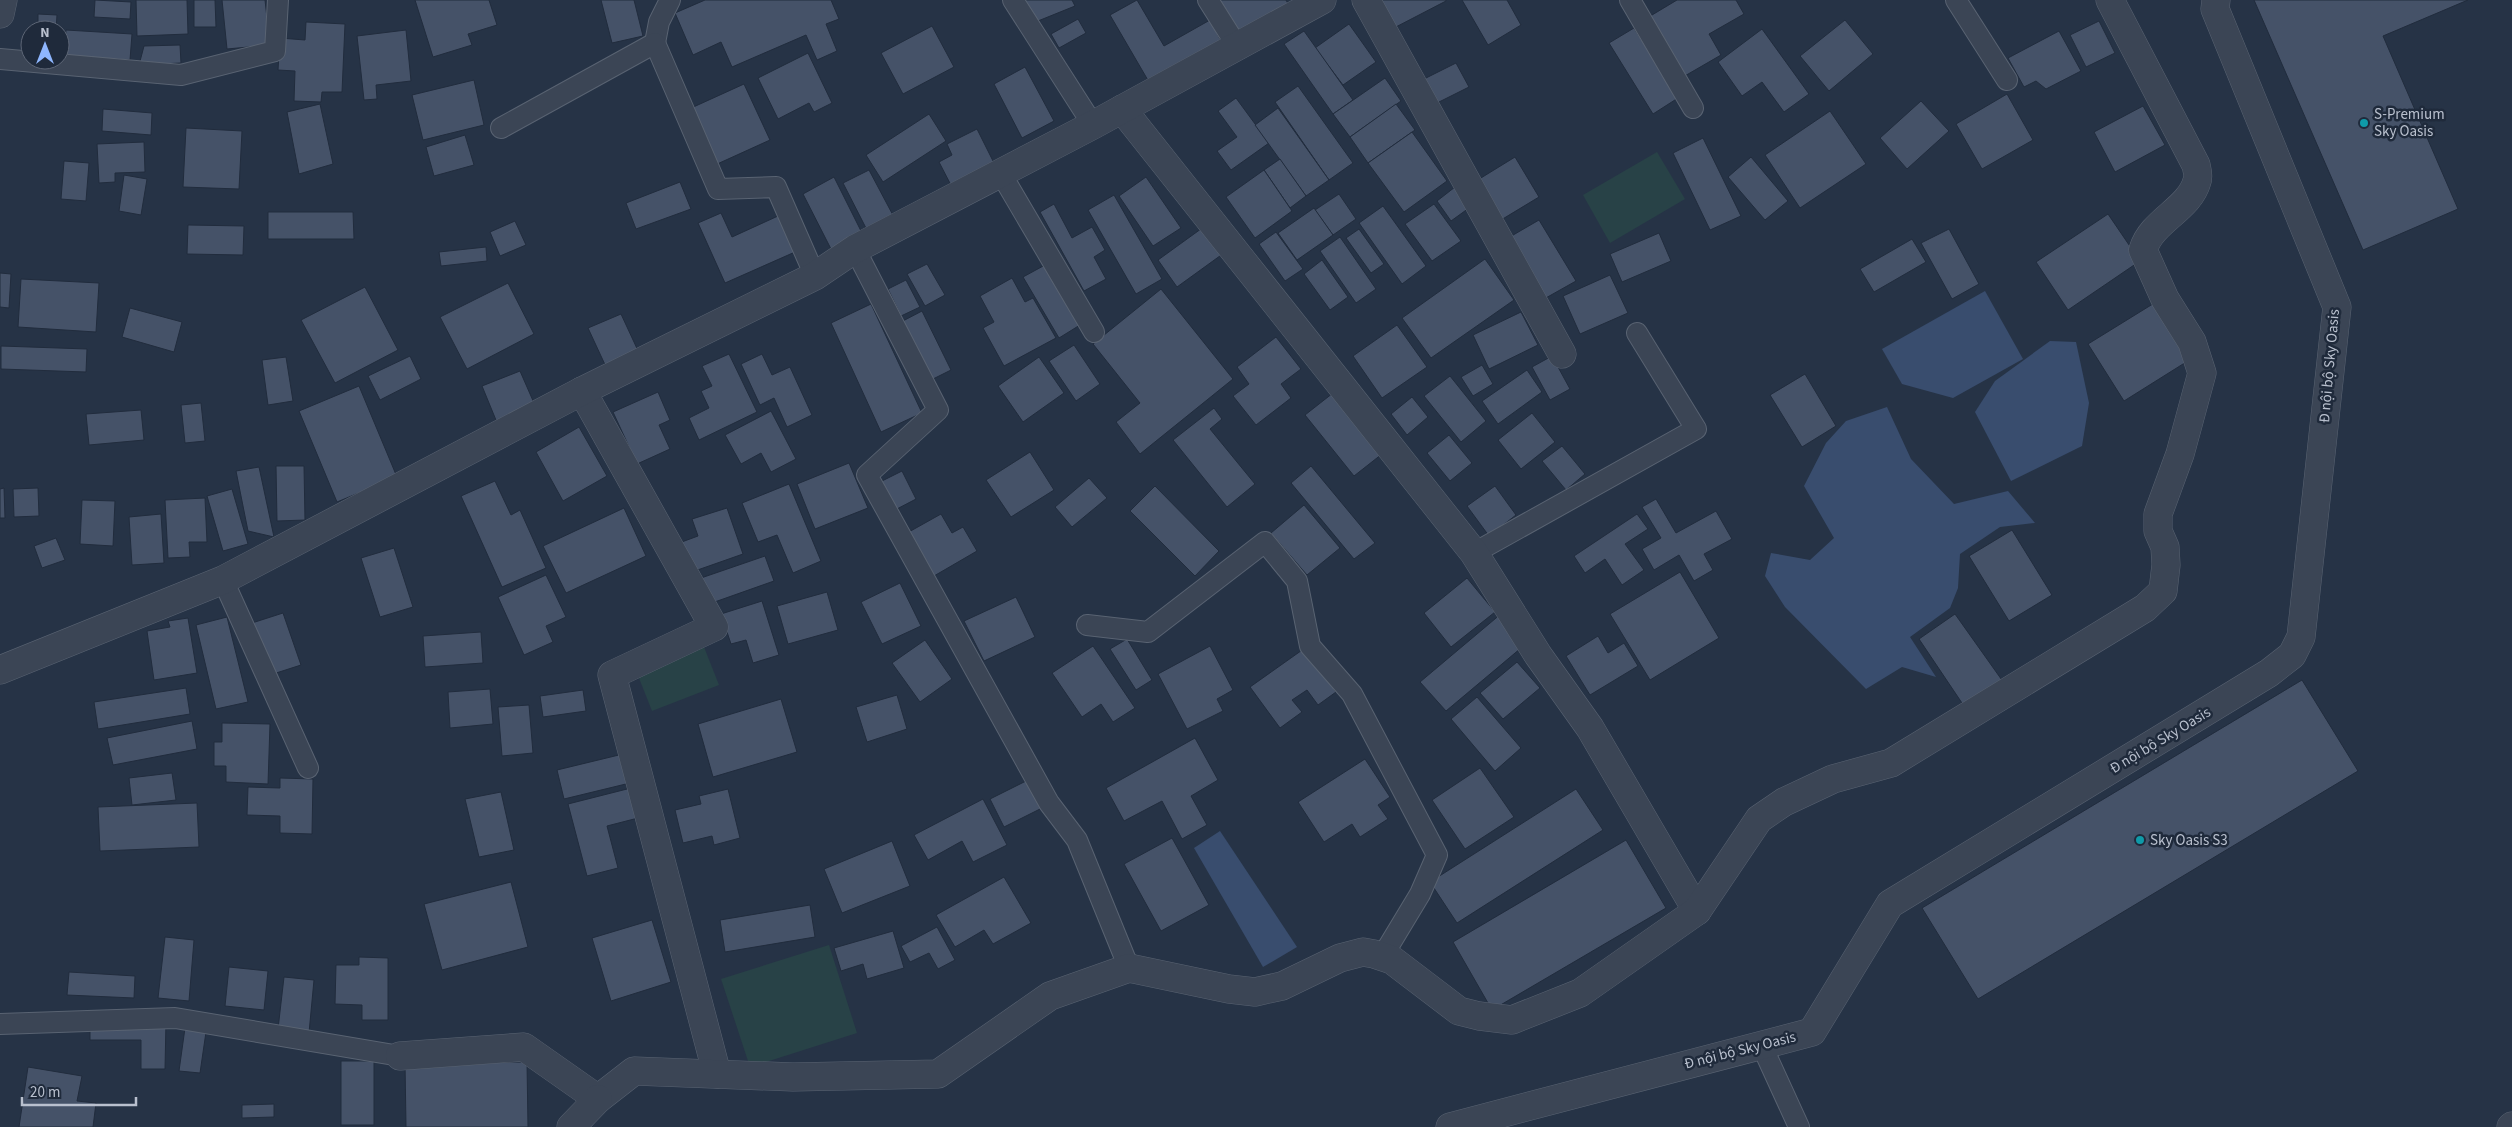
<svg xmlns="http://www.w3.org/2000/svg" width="2512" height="1127" viewBox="0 0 2512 1127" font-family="'Source Sans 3',sans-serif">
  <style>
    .green { fill: #284247 }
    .water { fill: #394d6e }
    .building { fill: #455268; stroke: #212c3d }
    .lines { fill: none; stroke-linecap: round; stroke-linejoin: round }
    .lane-casing { stroke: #596372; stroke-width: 22 }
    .street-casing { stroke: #596372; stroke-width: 29 }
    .lane { stroke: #3b4555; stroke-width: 20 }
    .street { stroke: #3b4555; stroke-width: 28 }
    .culture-dot { fill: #0f9aa8; stroke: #1f2a3b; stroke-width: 2 }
    .labels { text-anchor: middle; stroke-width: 5; stroke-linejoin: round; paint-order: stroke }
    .poi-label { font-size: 15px; fill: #b9c0ce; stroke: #1f2a3b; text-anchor: start }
    .street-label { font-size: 15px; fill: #b9c0ce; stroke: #1f2a3b }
  </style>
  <rect width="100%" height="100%" fill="#263346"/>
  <g class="green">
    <polygon points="1657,152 1685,199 1610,243 1583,195"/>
    <polygon points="704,647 719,685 652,711 637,673"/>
    <polygon points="829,945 857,1033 750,1067 721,979"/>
  </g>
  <g class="water">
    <polygon points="1985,291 2023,359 1953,398 1902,384 1882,349"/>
    <polygon points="2050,341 2076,342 2089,403 2082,446 2011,481 1975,412 1995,381"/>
    <polygon points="1887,407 1911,459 1954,504 2008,491 2035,523 2000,527 1960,554 1958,588 1950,608 1910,637 1936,677 1902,667 1866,689 1785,607 1765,576 1771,553 1810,560 1834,538 1804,486 1826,443 1846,421"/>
    <polygon points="1220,831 1297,947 1263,967 1194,848"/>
  </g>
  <g class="building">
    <polygon points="95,0 131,2 130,19 94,17"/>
    <polygon points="136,0 187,0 188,34 137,36"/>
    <polygon points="194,0 215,0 216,27 194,27"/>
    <polygon points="222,0 265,0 270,45 227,49"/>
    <polygon points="415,0 489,0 497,25 468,34 472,45 433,57"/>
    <polygon points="601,0 634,0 643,36 612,43"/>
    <polygon points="705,0 831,0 839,19 826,24 837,51 817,60 806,35 732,67 721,42 693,55 675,13"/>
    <polygon points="1023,0 1072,0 1075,6 1033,23"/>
    <polygon points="1137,0 1164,46 1210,20 1221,41 1149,82 1110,15"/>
    <polygon points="1217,0 1286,0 1291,9 1237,38"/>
    <polygon points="1377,0 1446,0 1446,1 1392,29"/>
    <polygon points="1462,0 1507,0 1521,25 1488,45"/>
    <polygon points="1677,0 1736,0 1744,14 1709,34 1721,55 1683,77 1647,18"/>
    <polygon points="2254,0 2468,0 2383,36 2458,209 2363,250"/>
    <polygon points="38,14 57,15 56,30 38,30"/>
    <polygon points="1078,19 1086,33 1059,48 1051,34"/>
    <polygon points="1845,20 1873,54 1829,91 1800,56"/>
    <polygon points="2099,21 2115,53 2086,67 2070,35"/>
    <polygon points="306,22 345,24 342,92 322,92 321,102 294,101 295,71 278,70 280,38 305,40"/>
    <polygon points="1349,24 1376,62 1343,85 1315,48"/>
    <polygon points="932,26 954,67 903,94 881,53"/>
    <polygon points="1634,28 1678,98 1653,114 1609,43"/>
    <polygon points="1762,29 1809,94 1784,112 1762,82 1742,96 1718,62"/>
    <polygon points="66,30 132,34 130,60 64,56"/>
    <polygon points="406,30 411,81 376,85 377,99 364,100 357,36"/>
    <polygon points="1304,31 1353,100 1333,114 1284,44"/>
    <polygon points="2059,31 2081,71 2046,89 2036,81 2024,87 2008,58"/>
    <polygon points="180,45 181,63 139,65 144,46"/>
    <polygon points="808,53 832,103 814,112 809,103 778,119 758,78"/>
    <polygon points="1456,63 1469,87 1435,104 1422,80"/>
    <polygon points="1025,67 1054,121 1022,138 994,84"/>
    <polygon points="1385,78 1401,101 1350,137 1333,114"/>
    <polygon points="474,80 484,125 423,140 412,95"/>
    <polygon points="744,84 770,140 715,165 689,109"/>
    <polygon points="1298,86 1353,163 1329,180 1275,102"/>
    <polygon points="2007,94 2033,140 1982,169 1956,124"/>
    <polygon points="1236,98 1269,143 1231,170 1217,151 1237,137 1218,111"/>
    <polygon points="1921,101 1949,131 1907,169 1880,138"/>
    <polygon points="320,104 333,164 299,174 287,112"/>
    <polygon points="1396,104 1415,130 1368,163 1350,137"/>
    <polygon points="2143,106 2165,145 2115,172 2094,132"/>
    <polygon points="1278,108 1329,180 1306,196 1255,125"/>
    <polygon points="103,109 152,113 151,135 102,131"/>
    <polygon points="1830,111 1866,164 1800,208 1765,155"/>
    <polygon points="929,114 946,141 883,182 866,155"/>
    <polygon points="186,128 242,131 239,189 183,187"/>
    <polygon points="977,129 997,169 954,191 939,162 952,155 947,144"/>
    <polygon points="1412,132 1447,181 1404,212 1368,163"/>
    <polygon points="465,135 474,165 434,176 426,147"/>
    <polygon points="1703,138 1741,216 1710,230 1673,153"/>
    <polygon points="144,142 145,172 115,173 115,182 99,183 97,144"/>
    <polygon points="1515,157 1539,197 1501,220 1476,181"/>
    <polygon points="1751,157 1788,201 1765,220 1728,177"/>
    <polygon points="1280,159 1306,196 1290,208 1264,170"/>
    <polygon points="64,161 89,163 86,201 61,199"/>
    <polygon points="869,170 895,219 868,232 843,183"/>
    <polygon points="1264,170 1292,211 1255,238 1226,197"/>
    <polygon points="124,175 147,179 141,215 119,211"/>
    <polygon points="834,177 862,233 831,249 803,194"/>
    <polygon points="1146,177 1181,228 1153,246 1119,196"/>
    <polygon points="680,182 691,209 636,229 626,203"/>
    <polygon points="1455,187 1469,208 1451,221 1437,201"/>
    <polygon points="1339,194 1356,219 1333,235 1315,210"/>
    <polygon points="1114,195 1162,279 1136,294 1088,210"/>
    <polygon points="1054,204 1072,238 1092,227 1105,250 1094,257 1106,279 1084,291 1040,212"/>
    <polygon points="1434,204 1461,241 1432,261 1405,224"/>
    <polygon points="1383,206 1426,266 1402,284 1359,223"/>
    <polygon points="1314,208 1333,235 1297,260 1278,233"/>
    <polygon points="268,212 353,212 354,239 268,239"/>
    <polygon points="721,213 732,237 778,216 795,252 725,283 698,223"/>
    <polygon points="2108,214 2140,261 2068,310 2036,262"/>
    <polygon points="1539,220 1576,281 1544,299 1508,238"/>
    <polygon points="515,221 526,245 500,256 490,232"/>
    <polygon points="188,225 244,226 243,255 187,254"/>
    <polygon points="1205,226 1224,253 1177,287 1158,260"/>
    <polygon points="1359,229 1384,264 1371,273 1346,238"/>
    <polygon points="1949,229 1979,284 1952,299 1921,243"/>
    <polygon points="1276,232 1303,269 1285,281 1259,244"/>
    <polygon points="1659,233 1671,261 1622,282 1610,254"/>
    <polygon points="1340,237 1376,289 1356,303 1320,251"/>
    <polygon points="1912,239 1926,262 1874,292 1860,269"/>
    <polygon points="486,247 487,261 441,266 439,252"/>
    <polygon points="1485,259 1514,300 1431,358 1402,318"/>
    <polygon points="1322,260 1348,297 1330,310 1304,274"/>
    <polygon points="927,264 945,295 925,306 907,274"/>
    <polygon points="1045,265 1080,325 1059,338 1023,277"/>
    <polygon points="0,273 11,274 9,308 0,307"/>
    <polygon points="1610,275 1628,313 1580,334 1563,296"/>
    <polygon points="1012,278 1025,302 1033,298 1056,338 1004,366 983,328 994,322 980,296"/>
    <polygon points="21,279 99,283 96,332 18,327"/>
    <polygon points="906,280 920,307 901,316 888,289"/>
    <polygon points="508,283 534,334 467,369 440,317"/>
    <polygon points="365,287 398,350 335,383 301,320"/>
    <polygon points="1161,289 1233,379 1140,454 1116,422 1140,403 1093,344"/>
    <polygon points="2156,302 2191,359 2124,401 2088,344"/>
    <polygon points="871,304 922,413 881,432 831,323"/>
    <polygon points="130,308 182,322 174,352 122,337"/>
    <polygon points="922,311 951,370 929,381 899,323"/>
    <polygon points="1521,312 1538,345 1489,369 1473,335"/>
    <polygon points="621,314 640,355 607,369 588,328"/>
    <polygon points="1397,325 1427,367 1382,398 1353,356"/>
    <polygon points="1276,337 1301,369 1281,384 1291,398 1256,425 1233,396 1249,384 1237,367"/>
    <polygon points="1074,345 1100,384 1076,401 1049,361"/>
    <polygon points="1,346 87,349 86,372 1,369"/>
    <polygon points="729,354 757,412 699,440 689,418 709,408 701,391 712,386 702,366"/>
    <polygon points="762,354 772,375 790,367 812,415 787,427 774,398 760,405 741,364"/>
    <polygon points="410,356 421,379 380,400 368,376"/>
    <polygon points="1552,356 1570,389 1550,400 1532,367"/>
    <polygon points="286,357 293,401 268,405 262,360"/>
    <polygon points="1039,357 1064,393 1023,422 998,386"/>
    <polygon points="1482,365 1493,384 1473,396 1461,377"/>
    <polygon points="1527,370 1542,392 1498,424 1482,401"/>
    <polygon points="520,371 534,403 498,425 482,386"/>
    <polygon points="1805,374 1836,426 1802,447 1770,395"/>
    <polygon points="1450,376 1486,421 1461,442 1424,396"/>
    <polygon points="359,386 397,477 337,502 299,411"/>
    <polygon points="658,392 670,420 659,425 670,449 637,464 613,412"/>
    <polygon points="1333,393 1382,454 1354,476 1305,415"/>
    <polygon points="1412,397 1428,417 1407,435 1391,414"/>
    <polygon points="201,403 205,441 185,443 181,405"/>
    <polygon points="1214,408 1222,419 1210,429 1255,484 1227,507 1173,440"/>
    <polygon points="141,410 144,440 89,445 86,414"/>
    <polygon points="771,411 796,459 771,472 761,453 741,464 725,435"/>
    <polygon points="1532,413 1555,442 1521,469 1498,440"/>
    <polygon points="579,427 607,476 563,501 536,452"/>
    <polygon points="1449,435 1472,463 1450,481 1427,453"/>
    <polygon points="1562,446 1585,474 1566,490 1542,461"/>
    <polygon points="1030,452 1054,490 1011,517 986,480"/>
    <polygon points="849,463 868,508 815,529 797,484"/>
    <polygon points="276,466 304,466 305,520 277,521"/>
    <polygon points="1311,466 1375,543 1354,559 1291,483"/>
    <polygon points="259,467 274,537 248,531 236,471"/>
    <polygon points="902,471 916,499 895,510 880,482"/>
    <polygon points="1089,478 1107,498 1072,527 1055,507"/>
    <polygon points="495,481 511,515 520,510 546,568 502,587 461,496"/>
    <polygon points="789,484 821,561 793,573 777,535 758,542 742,503"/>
    <polygon points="1155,486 1219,551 1195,576 1130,511"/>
    <polygon points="1495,486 1516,515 1489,536 1467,506"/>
    <polygon points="4,488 5,518 0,518 0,489"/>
    <polygon points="38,488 39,516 14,517 13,489"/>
    <polygon points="232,489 248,544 223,551 207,496"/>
    <polygon points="205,498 207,542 189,542 190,557 168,558 165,500"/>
    <polygon points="1656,499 1676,533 1716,511 1732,539 1704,554 1713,570 1694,581 1679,555 1654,570 1642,549 1661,538 1642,507"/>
    <polygon points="82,500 115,501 113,546 80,544"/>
    <polygon points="1304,505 1340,548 1307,575 1271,533"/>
    <polygon points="624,508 646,556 566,593 543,546"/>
    <polygon points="727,508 743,554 689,573 679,543 698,536 692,519"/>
    <polygon points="161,514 164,563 132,565 129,517"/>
    <polygon points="941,514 952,533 963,527 977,551 934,576 907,533"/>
    <polygon points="1637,514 1648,529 1625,544 1644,570 1622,585 1605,559 1585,573 1574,556"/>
    <polygon points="2012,530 2052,595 2009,621 1969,556"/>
    <polygon points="56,538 65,560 42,568 34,546"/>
    <polygon points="394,548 413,607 380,617 361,558"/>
    <polygon points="765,556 774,581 709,604 701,578"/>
    <polygon points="1680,572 1719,638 1650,680 1610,614"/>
    <polygon points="546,575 566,617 546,626 553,642 524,655 498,597"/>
    <polygon points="1467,578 1495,612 1451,647 1424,613"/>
    <polygon points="900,583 921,626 882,644 861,602"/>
    <polygon points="827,592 838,630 788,644 777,606"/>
    <polygon points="1016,597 1035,637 984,661 964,621"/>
    <polygon points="762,601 779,655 753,663 746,640 731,644 721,614"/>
    <polygon points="283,613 301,665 270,675 252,623"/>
    <polygon points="1502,613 1527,643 1446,711 1420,682"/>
    <polygon points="1955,614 2004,683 1966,709 1919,639"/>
    <polygon points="227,617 248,702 216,709 196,625"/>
    <polygon points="188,618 197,673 154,680 147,631 170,627 168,621"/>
    <polygon points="481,632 483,663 425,667 423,636"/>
    <polygon points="1598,636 1608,653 1624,643 1638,666 1590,695 1566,656"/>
    <polygon points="1127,639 1152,680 1136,690 1110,649"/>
    <polygon points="925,640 952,679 920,702 892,663"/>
    <polygon points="1093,646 1135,708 1113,722 1101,704 1082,717 1052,673"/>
    <polygon points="1210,646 1233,690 1217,699 1223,711 1187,729 1158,674"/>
    <polygon points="1305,648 1336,692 1318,705 1307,690 1292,700 1302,712 1280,728 1250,687"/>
    <polygon points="1517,662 1540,688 1503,719 1480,693"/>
    <polygon points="2302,680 2358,771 1978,999 1922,908"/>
    <polygon points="186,688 190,714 98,729 94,702"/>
    <polygon points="490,689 493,724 450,728 448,692"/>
    <polygon points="583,690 586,711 543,717 540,696"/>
    <polygon points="897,695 907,729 867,742 856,707"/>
    <polygon points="1477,697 1521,748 1495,771 1451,719"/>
    <polygon points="781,699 797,752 713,777 698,724"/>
    <polygon points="529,705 533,753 502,756 498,707"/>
    <polygon points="192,721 197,749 113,765 107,738"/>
    <polygon points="222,723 270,724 268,784 226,782 226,766 214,766 214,742 222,742"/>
    <polygon points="1195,738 1218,780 1191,796 1207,825 1182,839 1162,801 1124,821 1106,788"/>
    <polygon points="623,754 630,783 564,799 557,770"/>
    <polygon points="1365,759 1390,797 1378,805 1388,819 1360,837 1352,824 1324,842 1298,802"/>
    <polygon points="1480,768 1514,817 1465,849 1432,800"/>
    <polygon points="172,773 176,800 132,805 129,778"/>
    <polygon points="280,778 313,779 312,834 280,833 280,816 247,815 248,787 280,788"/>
    <polygon points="1030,779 1044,807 1004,827 990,799"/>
    <polygon points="631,788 638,818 607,826 618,868 587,876 568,804"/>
    <polygon points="728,789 740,838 714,845 712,836 683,843 675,810 701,804 699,796"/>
    <polygon points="1576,789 1603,830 1457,923 1430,882"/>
    <polygon points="501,792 514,850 479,857 465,799"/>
    <polygon points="983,799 1007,845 973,862 962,841 928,860 914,835"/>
    <polygon points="197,803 199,847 100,851 98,807"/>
    <polygon points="1172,838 1209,905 1161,931 1124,864"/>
    <polygon points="1626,840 1666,908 1492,1010 1453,942"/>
    <polygon points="892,841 910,886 842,913 824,869"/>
    <polygon points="1004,877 1031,923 993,944 984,930 955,947 936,915"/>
    <polygon points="511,882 528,947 442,970 424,904"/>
    <polygon points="810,905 815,937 725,952 720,920"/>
    <polygon points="652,920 671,982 611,1001 592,938"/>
    <polygon points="937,927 955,960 938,969 929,953 910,962 901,946"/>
    <polygon points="893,931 904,968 867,979 863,964 841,971 834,948"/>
    <polygon points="165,937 194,940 189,1001 158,998"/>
    <polygon points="359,957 388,958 388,1020 362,1020 362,1005 335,1004 336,965 359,965"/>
    <polygon points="229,967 268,971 264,1010 225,1006"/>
    <polygon points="69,972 135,976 134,998 67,995"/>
    <polygon points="284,977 314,980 309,1033 278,1029"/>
    <polygon points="90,1021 166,1021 165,1069 141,1069 141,1040 90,1040"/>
    <polygon points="185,1028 206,1032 200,1073 179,1071"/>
    <rect x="341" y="1061" width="33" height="64"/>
    <polygon points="527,1062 528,1127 406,1127 405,1063"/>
    <polygon points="28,1067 82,1076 77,1101 96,1103 93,1127 19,1127"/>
    <polygon points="274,1104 274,1117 242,1118 242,1105"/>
  </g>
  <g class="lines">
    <defs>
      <g id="lane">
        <polyline points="1013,0 1093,125"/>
        <polyline points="1208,0 1237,46"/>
        <polyline points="1630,0 1693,108"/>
        <polyline points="1956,0 2007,80"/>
        <polyline points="655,43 659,22 670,0"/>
        <polyline points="0,59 181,75 275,51 278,0"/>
        <polyline points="501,128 655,43 718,189 776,187 815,276"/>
        <polyline points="1000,172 1094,332"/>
        <polyline points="855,249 938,410 867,475 1049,803 1077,840 1129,968"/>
        <polyline points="1474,553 1696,429 1637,333"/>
        <polyline points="223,580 308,768"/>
        <polyline points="1087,625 1148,632 1265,542 1297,581 1310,646 1352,694 1437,855 1420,894 1382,957"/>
        <polyline points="0,1024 175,1018 400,1056"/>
        <polyline points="1761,1044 1799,1127"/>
      </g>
      <g id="street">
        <polyline points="1366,0 1562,354"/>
        <polyline points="0,14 3,0"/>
        <polyline points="1122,109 1474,553 1538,655 1590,728 1697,911"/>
        <polyline points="582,391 714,627 612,675 717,1074"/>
        <polyline points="0,670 223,580 582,391 815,276 855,249 1093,125 1322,0"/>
        <path d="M 400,1056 L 524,1047 L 598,1099 L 634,1071 L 793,1077 L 938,1074 L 1050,996 L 1129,968 L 1229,989 L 1255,992 L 1282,986 L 1340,958 L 1363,952 L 1374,954 L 1392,960 L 1459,1011 L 1479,1016 L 1512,1020 L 1580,993 L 1697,911 L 1759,819 L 1784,802 L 1833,779 L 1891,763 L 2145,608 L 2163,591 L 2166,565 L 2165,547 L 2158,531 L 2158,514 L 2180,454 L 2202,373 L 2192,342 L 2165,299 L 2143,250 C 2152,220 2189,210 2197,181 C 2199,176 2197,170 2196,165 L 2110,0"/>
        <polyline points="571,1127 598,1099"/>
        <polyline points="1450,1127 1812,1032 1890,904 2269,673 2292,655 2301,637 2337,307 2215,9 2216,0"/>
        <polyline points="2511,1127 2512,1126"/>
      </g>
    </defs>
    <use href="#lane" class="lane-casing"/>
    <use href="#street" class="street-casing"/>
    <use href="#lane" class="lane"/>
    <use href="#street" class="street"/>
  </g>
  <g class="culture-dot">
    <circle cx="2364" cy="123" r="5"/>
    <circle cx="2140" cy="840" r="5"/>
  </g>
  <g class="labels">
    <g class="poi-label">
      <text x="2374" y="119">S-Premium<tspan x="2374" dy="17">Sky Oasis</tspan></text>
      <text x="2150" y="845">Sky Oasis S3</text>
    </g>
    <g class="street-label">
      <text transform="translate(2329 366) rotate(-85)" y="5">Đ nội bộ Sky Oasis</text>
      <text transform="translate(2160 740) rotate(-31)" y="5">Đ nội bộ Sky Oasis</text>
      <text transform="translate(1740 1050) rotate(-14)" y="5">Đ nội bộ Sky Oasis</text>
    </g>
  </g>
  <g transform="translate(45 45)"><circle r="24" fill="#1f2a3b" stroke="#5d6676"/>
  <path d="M0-4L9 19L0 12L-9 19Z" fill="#8eb6fe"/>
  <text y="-8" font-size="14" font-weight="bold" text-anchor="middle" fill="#b9c0ce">N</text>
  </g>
  <path d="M22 1097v8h114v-8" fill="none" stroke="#b9c0ce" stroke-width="2.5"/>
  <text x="30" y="1097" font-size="15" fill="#b9c0ce" stroke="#1f2a3b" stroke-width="4" paint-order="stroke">20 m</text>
</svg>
